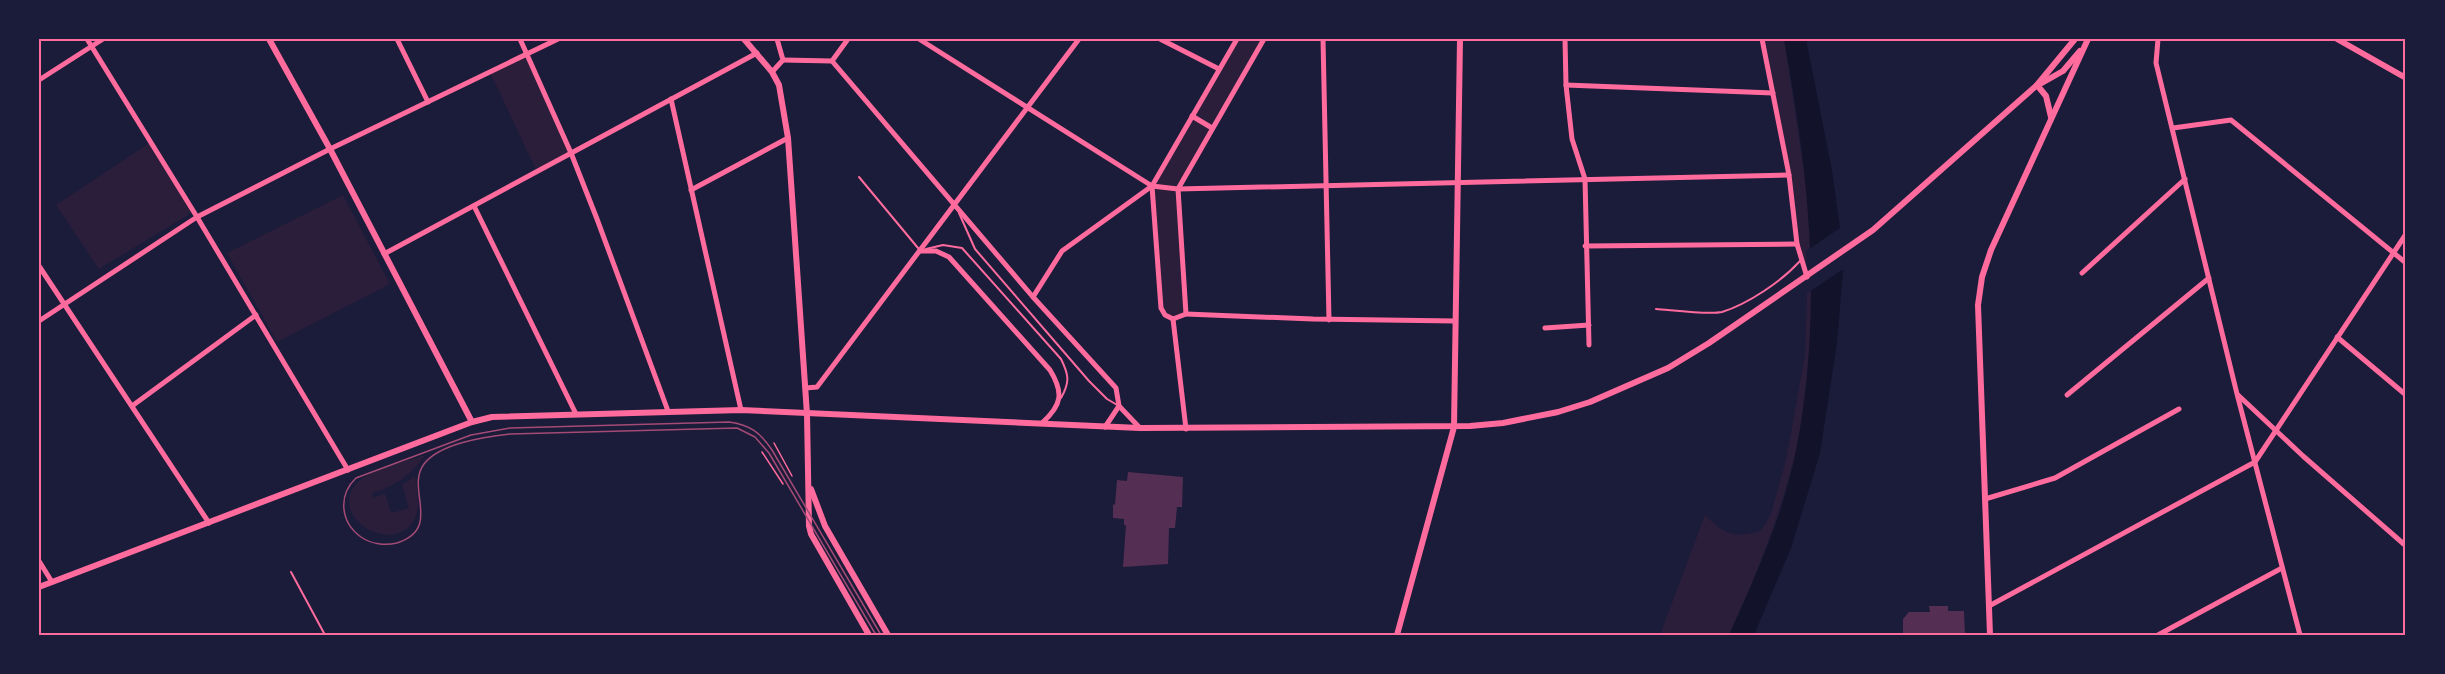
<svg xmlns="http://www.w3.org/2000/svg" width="2445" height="674" viewBox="0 0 2445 674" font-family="Manrope,sans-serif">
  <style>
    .green { fill: #2a1e3b }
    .water { fill: #12122b }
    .pier { fill: #1b1b3a }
    .building { fill: #542f53 }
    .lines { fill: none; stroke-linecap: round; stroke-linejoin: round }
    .path { stroke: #ff6b9d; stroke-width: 1.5 }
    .service { stroke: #ff6b9d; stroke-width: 2 }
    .minor { stroke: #ff6b9d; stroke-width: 5 }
    .tertiary { stroke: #ff6b9d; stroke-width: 6 }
    .tram { stroke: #a44b75; stroke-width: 1.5 }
    .neatline { fill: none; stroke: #ff6b9d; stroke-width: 2 }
  </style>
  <rect width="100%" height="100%" fill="#1b1b3a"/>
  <g class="green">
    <polygon points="1237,39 1264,39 1178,189 1186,314 1173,319 1161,308 1152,186"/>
    <polygon points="1762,39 1784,39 1808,198 1812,247 1806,251 1807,277 1800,261 1789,175"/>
    <polygon points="527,54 571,153 537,172 490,72"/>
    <polygon points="151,142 191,213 99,269 56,205"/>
    <polygon points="343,195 390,284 277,342 227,253"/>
    <path d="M 1812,290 C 1811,318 1811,346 1809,373 C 1800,465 1767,552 1729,635 L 1660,635 L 1705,515 C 1725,535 1733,538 1761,531 L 1771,514 L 1786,460 L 1805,355 L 1807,293 Z"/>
    <path d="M 425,455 C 413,474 395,486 373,493 L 372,496 L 374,498 L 385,493 L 391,513 L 409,508 L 402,485 L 415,476 C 416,487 420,501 417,512 C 403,562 324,519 357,483 C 369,470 408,461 425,455 Z"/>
  </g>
  <path class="water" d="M 1784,39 L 1806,39 L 1832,171 L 1840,228 L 1843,270 L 1837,343 L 1820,453 L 1791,548 L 1754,635 L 1729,635 C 1756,576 1783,516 1796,451 C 1823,312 1810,177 1784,39 Z"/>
  <polygon class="pier" points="1843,226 1845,268 1809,292 1809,249"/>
  <g class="building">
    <polygon points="1128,472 1183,477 1182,507 1177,507 1175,528 1169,528 1168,564 1123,567 1126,525 1124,525 1124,519 1113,518 1113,504 1115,505 1117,480 1127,481"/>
    <polygon points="1929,606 1948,606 1948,611 1964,611 1965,635 1903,635 1903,619 1909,612 1930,612"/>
  </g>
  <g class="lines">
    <g class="path">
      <polyline points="774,443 792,476"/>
      <polyline points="762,452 783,484"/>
    </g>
    <g class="service">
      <polyline points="859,177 918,248"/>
      <polyline points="959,213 975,249 1089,381 1107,399 1119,406"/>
      <path d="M 926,249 L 943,245 L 962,248 L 1061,359 C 1069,375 1070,382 1061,398"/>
      <path d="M 1656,309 C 1671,310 1709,315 1722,312 C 1748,304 1782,281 1800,261"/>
      <polyline points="291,572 325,635"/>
    </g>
    <g class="minor">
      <polyline points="87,39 197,217 348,470"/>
      <polyline points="397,39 428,102"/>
      <polyline points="520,39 571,153 597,219 668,411"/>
      <polyline points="919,39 1152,186 1178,189 1789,175"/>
      <polyline points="1160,39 1219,69"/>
      <polyline points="1237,39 1152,186 1161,308 1165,315 1173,319 1186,314 1178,189 1264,39"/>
      <polyline points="1323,39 1329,320"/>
      <polyline points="1565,39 1566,85 1572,139 1585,179 1589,345"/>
      <polyline points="1762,39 1789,175 1797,244 1807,277"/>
      <polyline points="2158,39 2156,63 2237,394 2300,635"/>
      <polyline points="783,60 832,61 1033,297 1116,388 1119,406 1140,428"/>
      <polyline points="832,61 848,39"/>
      <polyline points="772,72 783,60 777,39"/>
      <polyline points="39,80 103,39"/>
      <polyline points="1566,85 1773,93"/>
      <polyline points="671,99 741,410"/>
      <polyline points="1192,116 1212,128"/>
      <polyline points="2173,128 2231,120 2406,263"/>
      <polyline points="691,190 788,138"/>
      <polyline points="474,206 576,414"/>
      <polyline points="1585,246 1797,244"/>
      <path d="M 920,251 L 936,251 L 949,257 L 1050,370 C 1064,393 1062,405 1042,423"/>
      <polyline points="384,254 757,53"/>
      <polyline points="39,266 209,523"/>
      <polyline points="2082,273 2185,179"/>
      <polyline points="1033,297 1062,251 1152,186"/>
      <polyline points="1186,314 1313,319 1455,321"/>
      <polyline points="1173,319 1186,429"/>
      <polyline points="39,321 197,217 330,149 558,39"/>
      <polyline points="1545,328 1589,325"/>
      <polyline points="2337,337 2406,395"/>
      <polyline points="806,388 817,387 1079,39"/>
      <polyline points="2067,395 2209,278"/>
      <polyline points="2238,395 2303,456 2406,546"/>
      <polyline points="132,406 256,315"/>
      <polyline points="1105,427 1119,406"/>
      <polyline points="1985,499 2055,478 2179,409"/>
      <polyline points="39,561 52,582"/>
      <polyline points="1989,606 2255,462 2406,234"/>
      <polyline points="2158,635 2282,568"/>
    </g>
    <g class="tertiary">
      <polyline points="269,39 330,149 472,422"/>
      <polyline points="744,39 772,72 779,85 788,138 807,414 809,526 811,534 869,635"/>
      <polyline points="2337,39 2406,78"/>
      <polyline points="2040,84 2063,71 2080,51"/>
      <polyline points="2037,85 2046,96 2051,117"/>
      <polyline points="811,489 825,526 888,635"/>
      <polyline points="39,587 472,422 492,417 741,410 1140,428 1470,426 1503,423 1558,412 1590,402 1668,368 1709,343 1873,230 2037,85 2075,39"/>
      <polyline points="1397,635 1454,427 1460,39"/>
      <polyline points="1990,635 1978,305 1982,277 1991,250 2088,39"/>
    </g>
    <path class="tram" d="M 876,635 L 769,453 L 755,437 L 737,428 L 510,434 C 485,437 440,443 424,464 C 405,489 443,528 397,543 C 385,546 371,544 361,537 C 340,522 338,495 356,478 L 471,435 L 510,428 L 729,422 C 750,425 760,432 772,450 L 881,635"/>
  </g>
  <rect width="2445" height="674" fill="none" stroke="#1b1b3a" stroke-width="81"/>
  <rect x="40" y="40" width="2364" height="594" class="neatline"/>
</svg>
